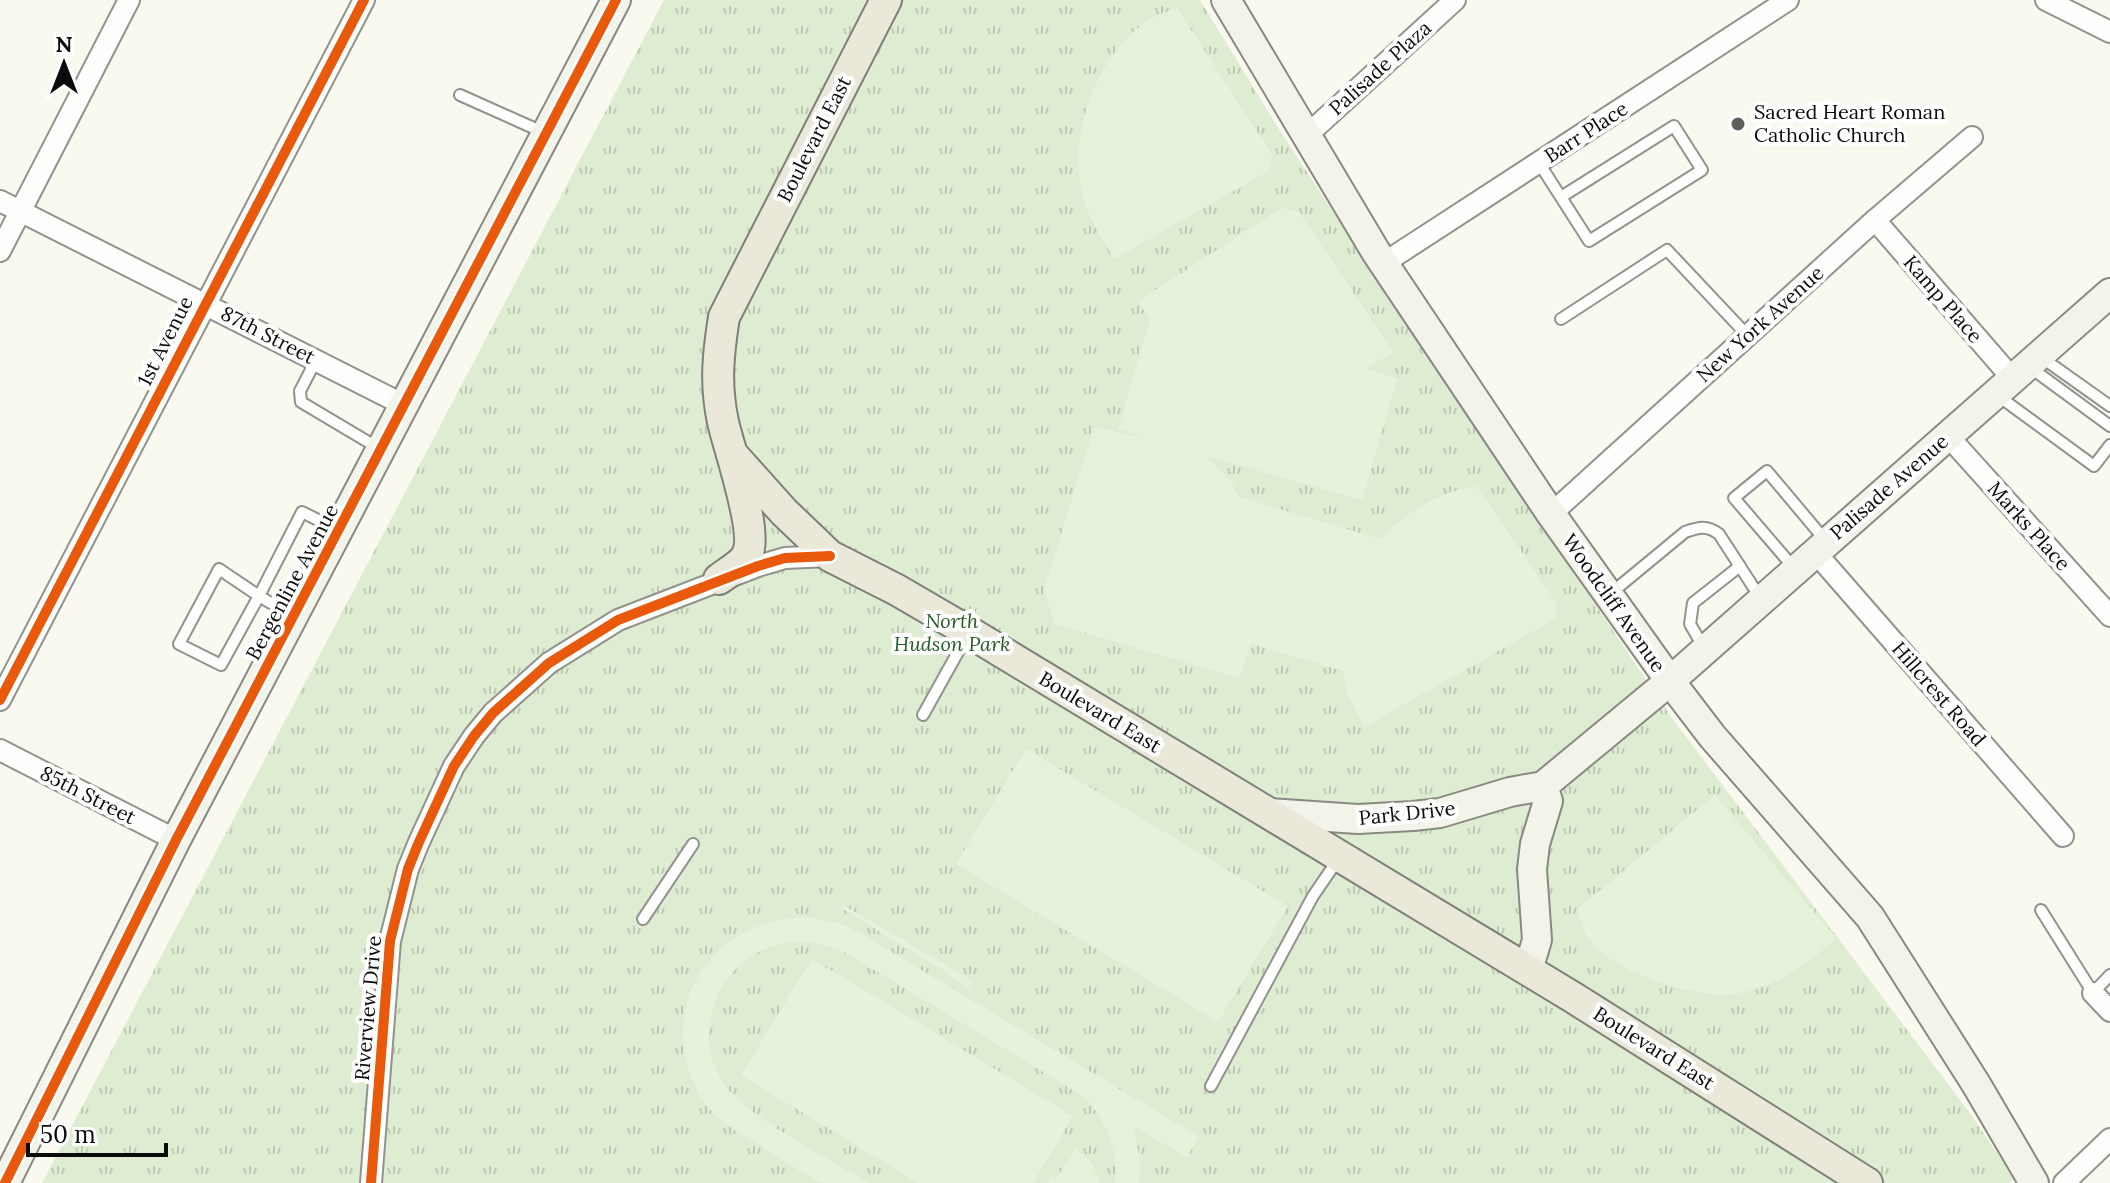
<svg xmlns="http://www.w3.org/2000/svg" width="2110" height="1183" viewBox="0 0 2110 1183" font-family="Lora,serif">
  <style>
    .park { fill: url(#park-tufts) }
    .pitch { fill: #e7f2db }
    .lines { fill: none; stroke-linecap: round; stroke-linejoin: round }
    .lane-casing { stroke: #92928e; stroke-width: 14 }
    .street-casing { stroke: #92928e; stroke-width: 24 }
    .secondary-casing { stroke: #898984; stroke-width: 32 }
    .primary-casing { stroke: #7f7f7b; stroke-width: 34 }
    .lane { stroke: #fefefd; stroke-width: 10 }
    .street { stroke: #fefefd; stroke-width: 20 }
    .secondary { stroke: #f2f3e9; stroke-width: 28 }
    .primary { stroke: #eae9d9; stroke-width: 30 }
    .cycleway-casing { stroke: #fff; stroke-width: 15 }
    .cycleway { stroke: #e8590c; stroke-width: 10 }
    .poi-dot { fill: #5e5e5b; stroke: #fff; stroke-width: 3 }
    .labels { text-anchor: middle; stroke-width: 8; stroke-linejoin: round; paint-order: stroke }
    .street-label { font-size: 20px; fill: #0b0b0b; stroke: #fff }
    .poi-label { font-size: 20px; fill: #0b0b0b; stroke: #fff; text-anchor: start }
    .park-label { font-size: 20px; font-style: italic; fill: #245c23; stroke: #fff }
  </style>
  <defs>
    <pattern id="park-tufts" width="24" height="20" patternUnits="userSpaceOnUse" patternTransform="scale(2)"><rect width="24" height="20" fill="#deedd1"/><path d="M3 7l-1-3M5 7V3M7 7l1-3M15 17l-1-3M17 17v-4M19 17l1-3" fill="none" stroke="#bdcab2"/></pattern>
  </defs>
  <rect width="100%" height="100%" fill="#f9f9ef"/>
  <polygon class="park" points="664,0 1200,0 1277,126 1418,342 1672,718 1969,1112 2014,1178 2010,1183 42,1183"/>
  <g class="pitch">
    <path d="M 1177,8 L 1272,154 L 1269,171 L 1114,259 C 1104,241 1092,223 1085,204 C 1065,141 1095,50 1154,17 C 1161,13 1170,11 1177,8 Z"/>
    <path d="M 1281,208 L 1299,212 L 1393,352 L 1366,369 L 1397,379 L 1362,500 L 1206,456 L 1231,481 L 1239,497 L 1380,539 C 1405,513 1440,490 1477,487 L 1558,605 L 1555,619 L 1364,727 L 1346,691 L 1344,671 L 1251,644 L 1239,678 L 1055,624 L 1044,590 L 1094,427 L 1146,438 L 1118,429 L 1150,321 L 1139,301 Z"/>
    <polygon points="1026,749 1288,906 1218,1022 956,864"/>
    <path d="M 1715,795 L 1836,938 C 1811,961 1786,981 1753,990 C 1744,992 1732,995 1722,995 C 1683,993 1618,973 1592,943 C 1585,935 1581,920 1576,910 Z"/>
    <polygon points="843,905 973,981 968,988 947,975 948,973 841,908"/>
    <path d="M 808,917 L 841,924 L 858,932 L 1199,1137 L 1187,1157 L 1133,1126 L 1140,1160 L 1139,1183 L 1115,1183 C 1119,1150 1106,1123 1086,1098 L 848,954 C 830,946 814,941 795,942 C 726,945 686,1026 723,1083 C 746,1117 831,1160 869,1183 C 855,1183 840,1183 826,1183 C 811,1181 782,1158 768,1150 C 747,1137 723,1126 708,1107 C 646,1022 706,917 808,917 Z"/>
    <polygon points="812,959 1073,1116 1033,1183 918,1183 741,1075"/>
    <polygon points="1076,1149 1092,1163 1100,1183 1048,1183 1051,1177 1056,1179"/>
  </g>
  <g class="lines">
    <defs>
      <g id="lane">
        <polyline points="460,95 545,133"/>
        <polyline points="1539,163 1589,241 1702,170 1674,126 1561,197"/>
        <polyline points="1561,319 1667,250 1747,335"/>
        <polyline points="2041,357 2110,406"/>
        <polyline points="316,360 300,391 301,402 380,449"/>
        <polyline points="2031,368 2110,426"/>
        <polyline points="1997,395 2094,466 2110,445"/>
        <polyline points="1794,568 1734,498 1767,471 1825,540"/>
        <polygon points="219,569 259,596 221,665 179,644"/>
        <path d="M 1610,594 L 1685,532 C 1699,527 1707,525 1719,534 L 1761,599"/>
        <polyline points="291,615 259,596 302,512 338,530"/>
        <polyline points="1704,648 1690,624 1693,603 1740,566"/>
        <polyline points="923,715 968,634"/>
        <polyline points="2041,910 2093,993 2110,975"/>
        <polyline points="643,919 693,844"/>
        <polyline points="1211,1086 1313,896 1339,858"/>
      </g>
      <g id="street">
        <polyline points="2046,0 2110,32"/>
        <polyline points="1306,136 1455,0"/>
        <polyline points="0,201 406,406"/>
        <polyline points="1875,220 2012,378"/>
        <polyline points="0,251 129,0"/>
        <polyline points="1384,263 1788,0"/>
        <polyline points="1948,436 2110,616"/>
        <polyline points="1551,514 1875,220 1972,137"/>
        <polyline points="1815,552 2063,836"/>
        <polyline points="0,700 364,0"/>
        <polyline points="0,750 176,840"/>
        <polyline points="2093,993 2110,1011"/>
        <polyline points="371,1183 390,941 408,869 419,842 454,766 474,736 493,713 549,663 618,620 758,566 785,558 830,556"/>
        <polyline points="2064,1183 2110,1139"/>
      </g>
      <g id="secondary">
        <polyline points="1226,0 1376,252 1551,514 1670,681 1712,736 1870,917 1976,1084 2034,1183"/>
        <polyline points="1268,813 1358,819 1413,816 1440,813 1510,792 1543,786 1670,681 2110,293"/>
        <polyline points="1528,970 1537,940 1532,869 1535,844 1548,801 1543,786"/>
        <polyline points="5,1183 176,840 616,0"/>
      </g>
      <g id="primary">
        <polyline points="732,454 784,512 830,556 897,590 969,632 1574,998 1867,1183"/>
        <path d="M 719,579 C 728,572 743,564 747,555 C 759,533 729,449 723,422 C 715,384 718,355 724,317 L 886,0"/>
      </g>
    </defs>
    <use href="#lane" class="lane-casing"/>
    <use href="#street" class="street-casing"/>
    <use href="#secondary" class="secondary-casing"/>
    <use href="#primary" class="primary-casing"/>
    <use href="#lane" class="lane"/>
    <use href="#street" class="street"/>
    <use href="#secondary" class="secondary"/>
    <use href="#primary" class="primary"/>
    <defs>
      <g id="cycleway">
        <polyline points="0,700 364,0"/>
        <polyline points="5,1183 176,840 616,0"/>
        <polyline points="371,1183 390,941 408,869 419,842 454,766 474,736 493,713 549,663 618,620 758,566 785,558 830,556"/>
      </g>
    </defs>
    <use href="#cycleway" class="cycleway-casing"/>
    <use href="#cycleway" class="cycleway"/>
  </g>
  <circle class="poi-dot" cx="1738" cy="124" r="8"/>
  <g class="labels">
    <g class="street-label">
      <text transform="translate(1380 68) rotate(-42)" y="7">Palisade Plaza</text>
      <text transform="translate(1586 132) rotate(-33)" y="7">Barr Place</text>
      <text transform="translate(814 139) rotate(-63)" y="7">Boulevard East</text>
      <text transform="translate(1943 299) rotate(49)" y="7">Kamp Place</text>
      <text transform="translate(1760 324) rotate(-42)" y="7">New York Avenue</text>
      <text transform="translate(268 335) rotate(27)" y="7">87th Street</text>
      <text transform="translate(165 341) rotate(-63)" y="7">1st Avenue</text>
      <text transform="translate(1889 487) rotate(-41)" y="7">Palisade Avenue</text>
      <text transform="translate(2029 526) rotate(48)" y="7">Marks Place</text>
      <text transform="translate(292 582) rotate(-62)" y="7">Bergenline Avenue</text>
      <text transform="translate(1614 603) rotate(55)" y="7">Woodcliff Avenue</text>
      <text transform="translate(1939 694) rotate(49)" y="7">Hillcrest Road</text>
      <text transform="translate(1100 712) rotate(31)" y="7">Boulevard East</text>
      <text transform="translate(88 795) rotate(27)" y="7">85th Street</text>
      <text transform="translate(1407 813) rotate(-6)" y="7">Park Drive</text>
      <text transform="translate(368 1008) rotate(-85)" y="7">Riverview Drive</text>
      <text transform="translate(1654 1048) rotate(32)" y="7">Boulevard East</text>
    </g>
    <g class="poi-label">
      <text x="1754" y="119">Sacred Heart Roman<tspan x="1754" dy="23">Catholic Church</tspan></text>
    </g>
    <g class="park-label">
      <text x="952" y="628">North<tspan x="952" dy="23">Hudson Park</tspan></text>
    </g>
  </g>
  <g transform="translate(64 64)" stroke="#ffffff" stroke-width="6" paint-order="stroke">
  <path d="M0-6L14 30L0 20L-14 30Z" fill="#0b0b0b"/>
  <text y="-12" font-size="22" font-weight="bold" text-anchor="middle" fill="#0b0b0b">N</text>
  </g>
  <path d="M28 1143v12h138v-12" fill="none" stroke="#0b0b0b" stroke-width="4"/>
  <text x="40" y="1143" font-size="24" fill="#0b0b0b" stroke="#ffffff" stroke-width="6" paint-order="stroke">50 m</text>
</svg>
